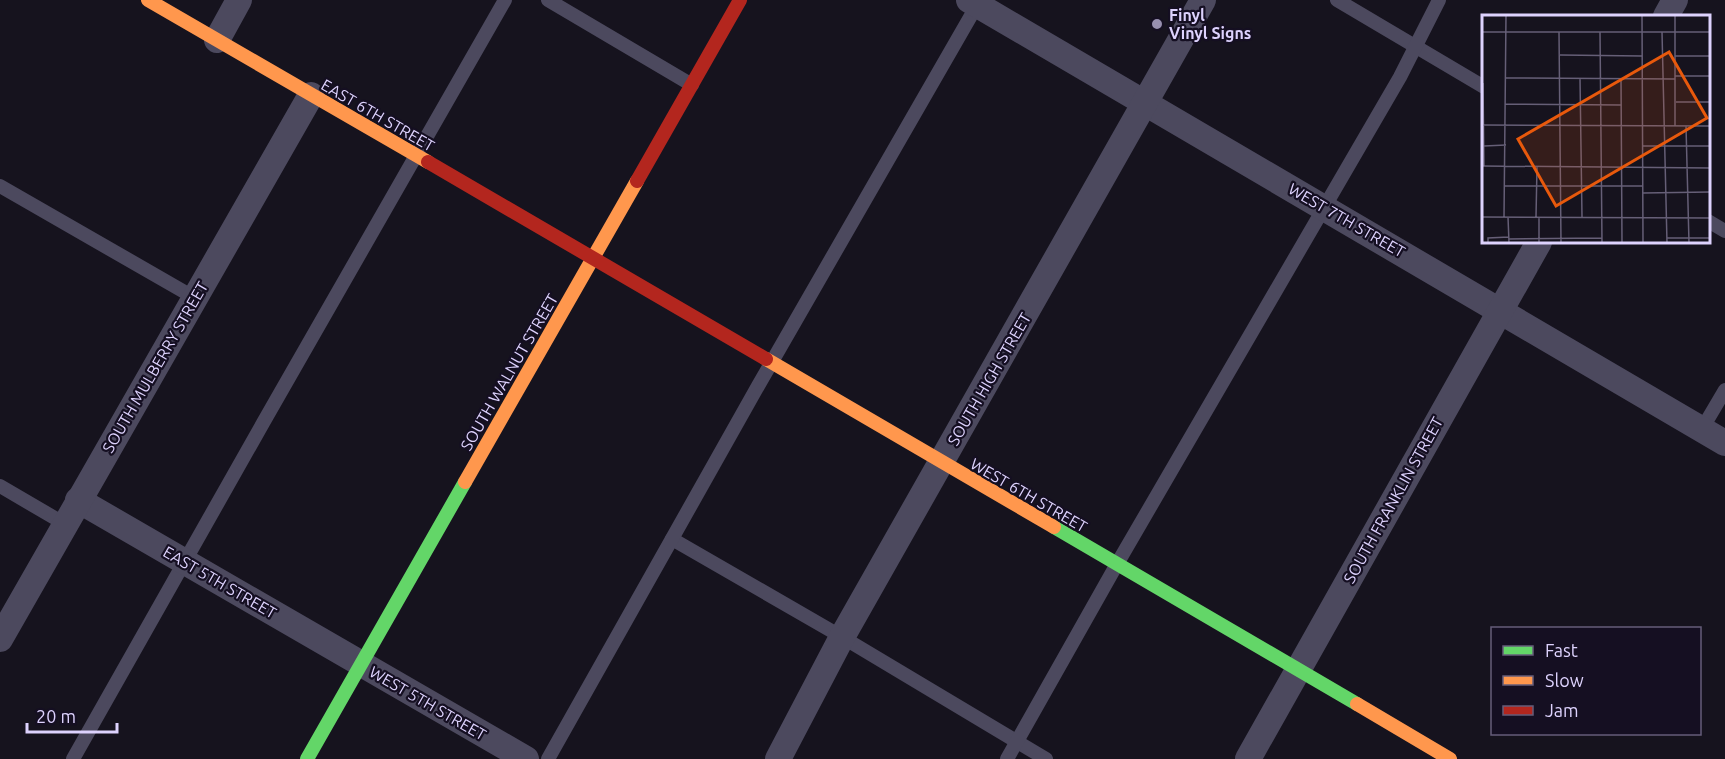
<svg xmlns="http://www.w3.org/2000/svg" width="1725" height="759" viewBox="0 0 1725 759" font-family="Ubuntu,sans-serif">
  <style>
    .lines { fill: none; stroke-linecap: round; stroke-linejoin: round }
    .lane { stroke: #4c495e; stroke-width: 14 }
    .street { stroke: #4c495e; stroke-width: 26 }
    .fast { stroke: #63d668; stroke-width: 14 }
    .slow { stroke: #ff974d; stroke-width: 14 }
    .jam { stroke: #b3261e; stroke-width: 14 }
    .poi-dot { fill: #978faf; stroke: #150f22; stroke-width: 2 }
    .labels { text-anchor: middle; stroke-width: 4.5; stroke-linejoin: round; paint-order: stroke }
    .poi-label { font-size: 16px; font-weight: bold; fill: #ddd2fd; stroke: #150f22; text-anchor: start }
    .street-label { font-size: 16px; fill: #ddd2fd; stroke: #150f22 }
    .inset-road { fill: none; stroke: #665f77; stroke-width: 1.5 }
    .view { fill: #e8590c; fill-opacity: 0.15; stroke: #e8590c; stroke-width: 3 }
    .inset-edge { fill: none; stroke: #ddd2fd; stroke-width: 3 }
  </style>
  <rect width="100%" height="100%" fill="#16131e"/>
  <g class="lines">
    <g class="lane">
      <polyline points="548,0 692,85"/>
      <polyline points="1337,0 1484,87"/>
      <polyline points="0,186 195,298"/>
      <polyline points="1708,221 1725,231"/>
      <polyline points="1702,429 1725,390"/>
      <polyline points="0,486 65,524"/>
      <polyline points="672,539 842,637 1046,759"/>
      <polyline points="73,759 263,423 505,0"/>
      <polyline points="548,759 758,386 980,0"/>
      <polyline points="1007,759 1117,564 1400,77 1439,0"/>
    </g>
    <g class="street">
      <polyline points="969,0 1725,443"/>
      <polyline points="1666,16 1675,0"/>
      <polyline points="217,40 239,0"/>
      <polyline points="78,500 526,759"/>
      <polyline points="0,639 311,95"/>
      <polyline points="778,759 842,637 1203,0"/>
      <polyline points="1248,759 1539,242"/>
    </g>
    <g class="fast">
      <polyline points="1054,527 1357,704"/>
      <polyline points="307,759 465,482"/>
    </g>
    <g class="slow">
      <polyline points="148,0 428,162"/>
      <polyline points="766,359 1054,527"/>
      <polyline points="465,482 637,181"/>
      <polyline points="1357,704 1450,759"/>
    </g>
    <g class="jam">
      <polyline points="428,162 766,359"/>
      <polyline points="637,181 740,0"/>
    </g>
  </g>
  <circle class="poi-dot" cx="1157" cy="24" r="6"/>
  <g class="labels">
    <g class="poi-label">
      <text x="1169" y="21">Finyl<tspan x="1169" dy="18">Vinyl Signs</tspan></text>
    </g>
    <g class="street-label">
      <text transform="translate(378 115) rotate(30)" y="6">EAST 6TH STREET</text>
      <text transform="translate(1347 220) rotate(30)" y="6">WEST 7TH STREET</text>
      <text transform="translate(155 367) rotate(-60)" y="6">SOUTH MULBERRY STREET</text>
      <text transform="translate(509 372) rotate(-60)" y="6">SOUTH WALNUT STREET</text>
      <text transform="translate(989 379) rotate(-60)" y="6">SOUTH HIGH STREET</text>
      <text transform="translate(1029 495) rotate(30)" y="6">WEST 6TH STREET</text>
      <text transform="translate(1393 500) rotate(-61)" y="6">SOUTH FRANKLIN STREET</text>
      <text transform="translate(220 582) rotate(30)" y="6">EAST 5TH STREET</text>
      <text transform="translate(428 703) rotate(30)" y="6">WEST 5TH STREET</text>
    </g>
  </g>
  <g transform="translate(1482 15)">
    <rect width="228" height="228" fill="#16131e"/>
    <path class="inset-road" d="M 160,0 L 161,228M 193,0 L 193,111M 0,17 L 228,17M 77,17 L 79,228M 118,17 L 120,228M 180,17 L 185,228M 78,40 L 160,41M 193,41 L 228,41M 228,41 L 228,59M 193,61 L 228,61M 23,63 L 193,64M 98,63 L 100,202M 139,64 L 140,228M 1,68 L 2,151M 194,87 L 228,87M 23,89 L 139,90M 0,110 L 228,111M 204,111 L 207,228M 2,131 L 24,130M 160,131 L 228,131M 0,151 L 228,153M 23,171 L 161,171M 161,178 L 228,177M 0,202 L 228,203M 22,202 L 24,0M 26,202 L 27,228M 54,202 L 55,152M 57,202 L 57,228M 185,223 L 228,223M 27,224 L 120,223M 6,228 L 6,223 L 27,222"/>
    <path class="view" d="M 187,37 L 225,103 L 74,191 L 36,124 Z"/>
    <rect width="228" height="228" class="inset-edge"/>
  </g>
  <rect x="1491" y="627" width="210" height="108" fill="#150f22" stroke="#655d7a" stroke-width="1.5"/>
  <rect x="1503" y="646" width="30" height="9" fill="#63d668" stroke="#655d7a" stroke-width="1.5"/>
  <text x="1545" y="657" font-size="18" fill="#ddd2fd">Fast</text>
  <rect x="1503" y="676" width="30" height="9" fill="#ff974d" stroke="#655d7a" stroke-width="1.5"/>
  <text x="1545" y="687" font-size="18" fill="#ddd2fd">Slow</text>
  <rect x="1503" y="706" width="30" height="9" fill="#b3261e" stroke="#655d7a" stroke-width="1.5"/>
  <text x="1545" y="717" font-size="18" fill="#ddd2fd">Jam</text>
  <path d="M27 723v9h90v-9" fill="none" stroke="#ddd2fd" stroke-width="3"/>
  <text x="36" y="723" font-size="18" fill="#ddd2fd" stroke="#150f22" stroke-width="4.5" paint-order="stroke">20 m</text>
</svg>
